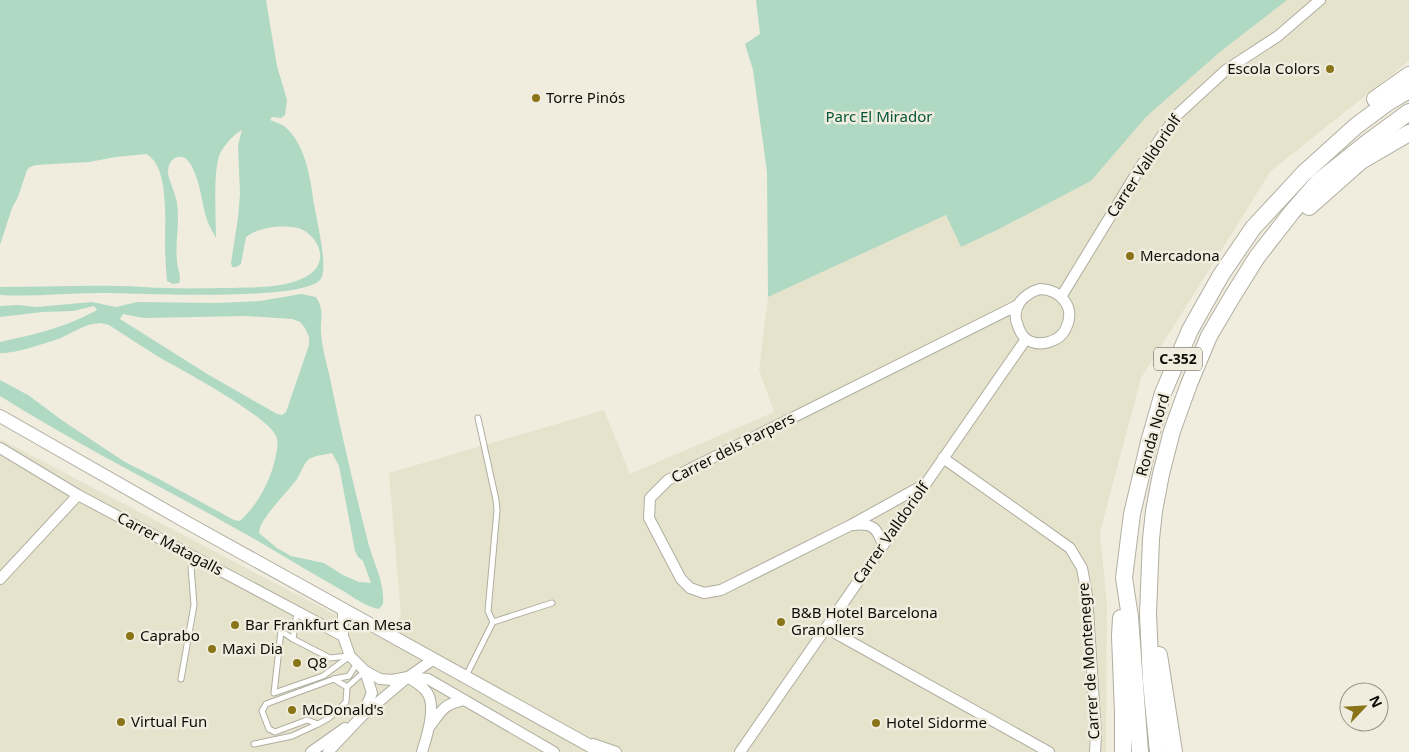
<svg xmlns="http://www.w3.org/2000/svg" width="1409" height="752" viewBox="0 0 1409 752" font-family="'Noto Sans',sans-serif">
  <style>
    .built { fill: #e6e3cd }
    .green { fill: #b0d9c4; fill-rule: evenodd }
    .lines { fill: none; stroke-linecap: round; stroke-linejoin: round }
    .service-casing { stroke: #b0aea0; stroke-width: 7 }
    .minor-casing { stroke: #b0aea0; stroke-width: 12 }
    .tertiary-casing { stroke: #b0aea0; stroke-width: 14 }
    .trunk-casing { stroke: #b0aea0; stroke-width: 18 }
    .service { stroke: #fff; stroke-width: 5 }
    .minor { stroke: #fff; stroke-width: 10 }
    .tertiary { stroke: #fff; stroke-width: 12 }
    .trunk { stroke: #fff; stroke-width: 16 }
    .poi-dot { fill: #897518; stroke: #f0eddf; stroke-width: 2 }
    .labels { text-anchor: middle; stroke-width: 5; stroke-linejoin: round; paint-order: stroke }
    .shield { fill: #f0eddf; stroke: #525149; stroke-width: 1 }
    .shield-label { font-size: 14px; font-weight: bold; fill: #0e0e09 }
    .poi-label { font-size: 15px; fill: #0e0e09; stroke: #f0eddf; text-anchor: start }
    .park-label { font-size: 15px; fill: #04563a; stroke: #f0eddf }
    .street-label { font-size: 15px; fill: #0e0e09; stroke: #f0eddf }
  </style>
  <rect width="100%" height="100%" fill="#f0eddf"/>
  <polygon class="built" points="1287,0 1409,0 1409,61 1271,171 1141,378 1100,532 1107,605 1106,752 0,752 0,439 382,639 401,616 389,473 604,410 630,474 774,412 759,370 768,297 946,215 961,246 999,229 1091,181 1146,117 1220,52"/>
  <g class="green">
    <path d="M 0,0 L 266,0 L 277,66 L 287,100 L 285,115 L 281,118 L 272,117 L 270,120 C 274,122 280,123 284,126 C 304,142 310,174 313,198 C 315,214 330,269 320,280 C 300,302 135,293 99,293 C 66,293 33,297 0,295 L 0,287 C 39,287 79,285 118,286 C 135,286 151,288 168,288 C 189,289 211,288 232,288 C 252,287 274,288 293,282 C 306,278 321,270 320,255 C 320,250 318,245 315,241 C 312,236 306,231 301,229 C 286,224 258,227 246,237 L 241,264 L 236,267 L 232,267 L 231,263 L 238,218 L 240,194 L 238,145 L 242,130 C 233,135 223,146 219,156 C 213,176 216,216 216,238 C 213,232 209,226 207,220 C 201,202 201,183 191,165 C 188,161 185,156 179,157 C 172,157 169,164 168,170 C 167,177 176,194 177,203 C 180,222 175,242 177,261 C 177,268 182,276 179,283 L 173,284 L 167,281 C 166,268 165,255 165,242 C 165,220 169,165 146,154 L 116,157 L 89,162 L 36,165 L 30,167 L 27,170 L 18,197 L 12,208 L 0,245 Z"/>
    <polygon points="756,0 1287,0 1220,52 1146,117 1091,181 999,229 961,247 946,215 768,297 767,172 753,70 745,44 760,34"/>
    <path d="M 301,294 L 316,297 C 325,310 320,319 321,333 C 322,348 327,364 330,378 C 341,433 354,487 368,542 C 373,562 385,582 383,604 L 379,609 C 367,607 354,598 345,592 C 312,574 281,554 249,536 C 167,489 81,447 0,396 L 0,380 L 28,395 L 63,421 L 125,462 L 159,479 L 234,520 L 240,521 C 259,503 271,480 276,455 C 277,449 279,443 276,436 C 268,416 180,369 157,356 C 141,346 125,335 109,325 C 91,319 77,331 61,338 C 46,343 15,354 0,353 L 0,342 C 36,334 64,328 97,310 L 94,306 L 73,311 L 43,312 L 0,317 L 0,306 L 18,305 L 36,307 L 92,302 L 116,307 L 137,302 L 217,303 L 260,301 ZM 123,314 L 144,318 L 245,316 L 292,319 L 300,322 L 305,328 L 309,337 L 309,345 L 286,412 L 282,415 L 277,414 L 209,375 L 120,319 ZM 332,453 L 339,466 L 355,551 L 358,557 L 363,561 L 371,583 L 359,582 L 343,575 L 324,563 L 291,556 L 277,548 L 259,533 C 259,519 288,492 297,479 C 301,473 303,464 309,459 C 316,455 325,455 332,453 Z"/>
  </g>
  <g class="lines">
    <defs>
      <g id="service">
        <polyline points="478,418 496,500 497,510 488,611 493,622"/>
        <polyline points="297,612 293,639 281,631 274,693 323,676 350,656"/>
        <polyline points="293,639 330,658 348,656"/>
        <polyline points="357,663 349,676 334,679 266,704 262,711 269,729 275,732 307,720 318,724 329,718 346,702 347,687 365,671"/>
        <polyline points="466,676 493,622 552,603"/>
        <polyline points="181,679 194,605 191,567 197,558"/>
        <polyline points="334,679 347,687"/>
        <polyline points="254,744 292,736 318,724"/>
      </g>
      <g id="minor">
        <path d="M 1040,289 C 1061,290 1076,307 1066,328 C 1060,342 1039,348 1026,339 C 1023,337 1019,330 1018,326 C 1010,308 1023,294 1040,289 Z"/>
        <polyline points="1061,297 1141,166 1177,115 1226,70 1278,36 1320,0"/>
        <polyline points="0,448 78,495 343,636"/>
        <polyline points="943,458 1070,548 1082,568 1087,595 1096,734 1095,752"/>
        <polyline points="925,484 851,525 721,590 704,593 690,588 681,579 649,518 650,498 668,480 1018,305"/>
        <path d="M 854,525 C 873,523 877,528 883,545"/>
        <polyline points="0,579 78,495"/>
        <polyline points="343,609 343,636 350,656 365,671 380,679 392,680 408,677 428,679 554,752"/>
        <polyline points="826,628 1049,752"/>
        <path d="M 409,678 C 414,681 421,685 425,690 C 438,703 427,736 422,752"/>
        <polyline points="363,713 372,693 365,671"/>
        <path d="M 430,726 C 442,710 444,704 464,700"/>
        <polyline points="593,744 616,752"/>
        <polyline points="311,752 345,728"/>
        <polyline points="328,752 362,716 408,677 434,659"/>
        <polyline points="740,752 1026,339"/>
      </g>
      <polyline id="tertiary" points="0,416 186,522 601,752"/>
      <g id="trunk">
        <polyline points="1375,99 1409,75"/>
        <polyline points="1309,207 1361,161 1409,133"/>
        <polyline points="1121,618 1120,636 1123,713 1123,752"/>
        <polyline points="1159,655 1174,752"/>
        <polyline points="1140,752 1130,617 1124,578 1132,514 1149,442 1163,393 1190,330 1221,275 1253,228 1304,173 1356,126 1387,103 1409,90"/>
        <polyline points="1158,752 1151,681 1148,614 1151,539 1154,511 1161,474 1172,431 1189,384 1209,336 1232,297 1257,257 1292,212 1319,181 1368,142 1409,112"/>
      </g>
    </defs>
    <use href="#service" class="service-casing"/>
    <use href="#minor" class="minor-casing"/>
    <use href="#tertiary" class="tertiary-casing"/>
    <use href="#trunk" class="trunk-casing"/>
    <use href="#service" class="service"/>
    <use href="#minor" class="minor"/>
    <use href="#tertiary" class="tertiary"/>
    <use href="#trunk" class="trunk"/>
  </g>
  <g class="poi-dot">
    <circle cx="1330" cy="69" r="5"/>
    <circle cx="536" cy="98" r="5"/>
    <circle cx="1130" cy="256" r="5"/>
    <circle cx="781" cy="622" r="5"/>
    <circle cx="235" cy="625" r="5"/>
    <circle cx="130" cy="636" r="5"/>
    <circle cx="212" cy="649" r="5"/>
    <circle cx="297" cy="663" r="5"/>
    <circle cx="292" cy="710" r="5"/>
    <circle cx="121" cy="722" r="5"/>
    <circle cx="876" cy="723" r="5"/>
  </g>
  <g class="labels">
    <rect class="shield" x="1154" y="347.5" width="48" height="23" rx="4"/>
    <g class="shield-label">
      <text x="1178" y="364">C-352</text>
    </g>
    <g class="poi-label">
      <text x="1320" y="74" text-anchor="end">Escola Colors</text>
      <text x="546" y="103">Torre Pinós</text>
      <text x="1140" y="261">Mercadona</text>
      <text x="791" y="618">B&amp;B Hotel Barcelona<tspan x="791" dy="17">Granollers</tspan></text>
      <text x="245" y="630">Bar Frankfurt Can Mesa</text>
      <text x="140" y="641">Caprabo</text>
      <text x="222" y="654">Maxi Dia</text>
      <text x="307" y="668">Q8</text>
      <text x="302" y="715">McDonald's</text>
      <text x="131" y="727">Virtual Fun</text>
      <text x="886" y="728">Hotel Sidorme</text>
    </g>
    <g class="park-label">
      <text x="879" y="122">Parc El Mirador</text>
    </g>
    <g class="street-label">
      <text transform="translate(1144 166) rotate(-56)" y="5">Carrer Valldoriolf</text>
      <text transform="translate(1153 435) rotate(-74)" y="5">Ronda Nord</text>
      <text transform="translate(733 448) rotate(-27)" y="5">Carrer dels Parpers</text>
      <text transform="translate(891 533) rotate(-55)" y="5">Carrer Valldoriolf</text>
      <text transform="translate(170 544) rotate(28)" y="5">Carrer Matagalls</text>
      <text transform="translate(1089 661) rotate(-94)" y="5">Carrer de Montenegre</text>
    </g>
  </g>
  <g transform="translate(1364 707) rotate(65)"><circle r="24" fill="#f0eddf" stroke="#969489"/>
  <path d="M0-4L9 19L0 12L-9 19Z" fill="#897518"/>
  <text y="-8" font-size="14" font-weight="bold" text-anchor="middle" fill="#0e0e09">N</text>
  </g>
</svg>
